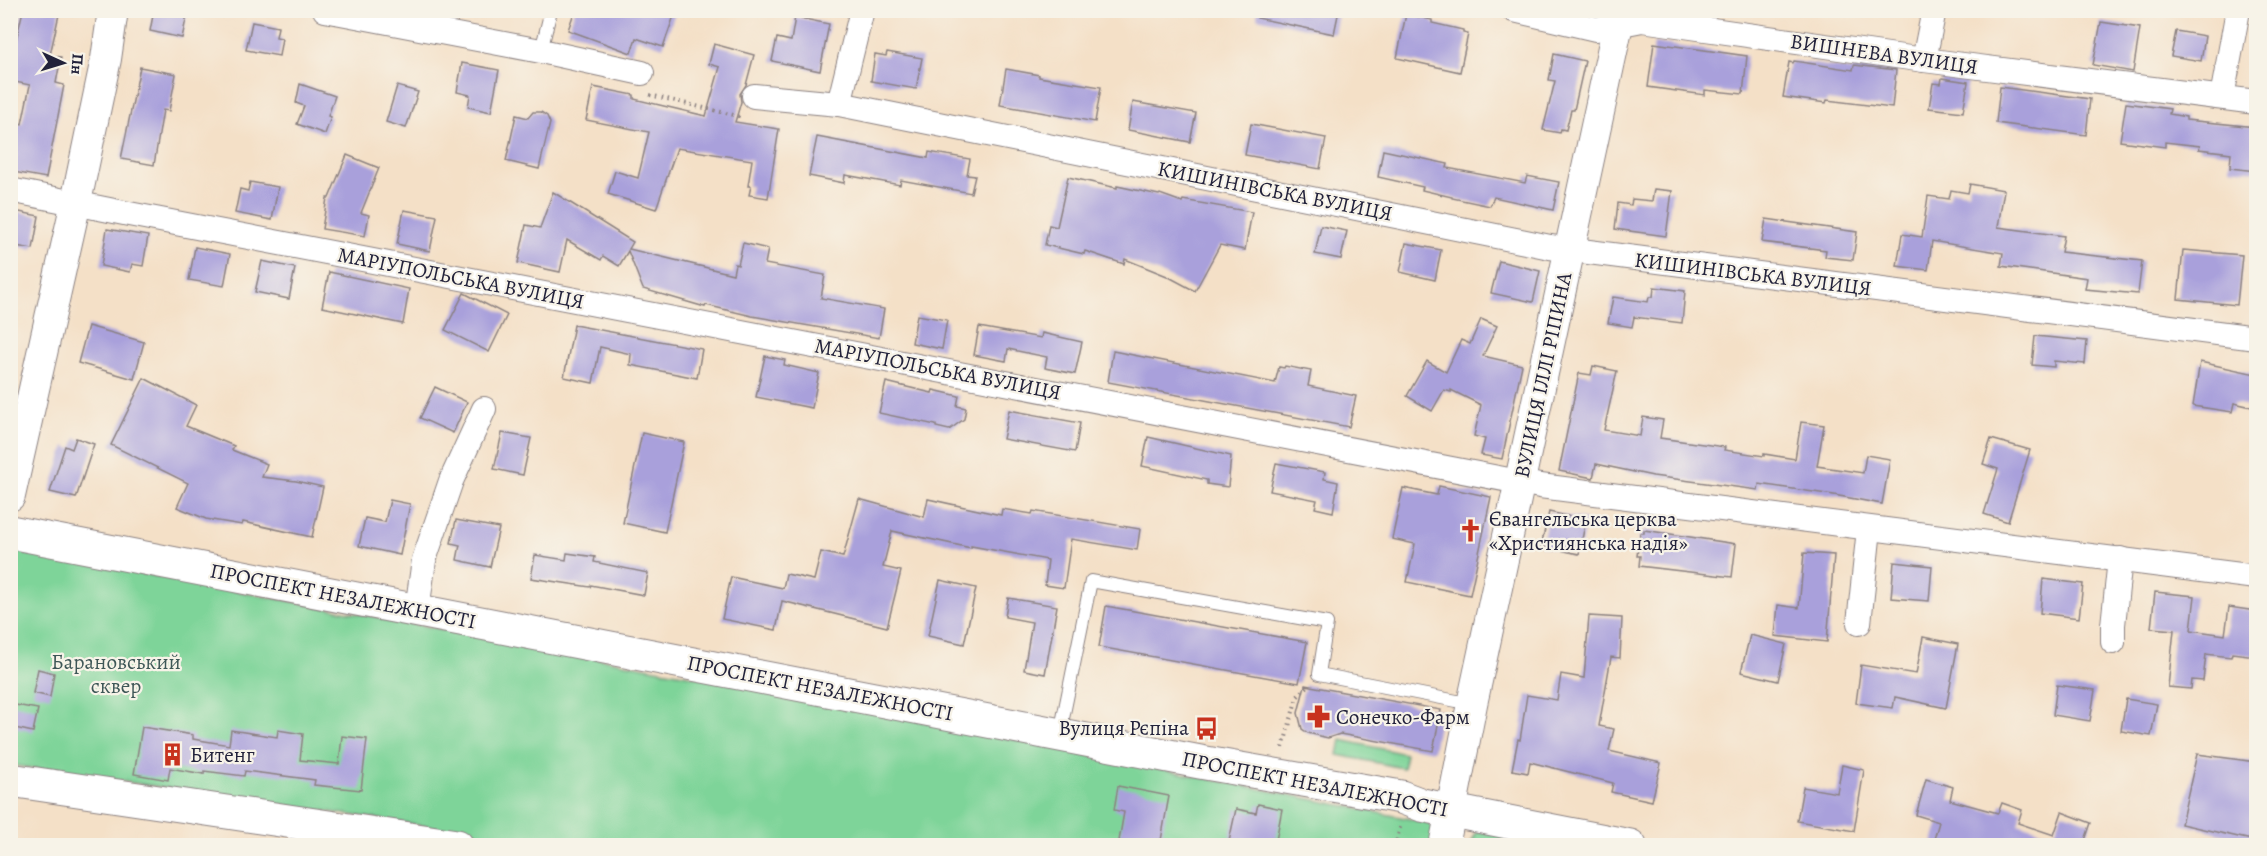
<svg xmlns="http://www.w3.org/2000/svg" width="2267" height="856" viewBox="0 0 2267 856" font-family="Alegreya,serif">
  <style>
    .green { fill: #7ed499; stroke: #507b6a; stroke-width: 1.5 }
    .building { fill: #a9a0db }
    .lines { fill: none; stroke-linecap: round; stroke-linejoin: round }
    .service-casing { stroke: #8b8181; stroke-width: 14 }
    .minor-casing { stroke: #8b8181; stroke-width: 26 }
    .tertiary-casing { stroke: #8b8181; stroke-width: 32 }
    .primary-casing { stroke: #8b8181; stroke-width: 35 }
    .path { stroke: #8b8181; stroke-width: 4; stroke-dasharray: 1.5 4.5; stroke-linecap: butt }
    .service { stroke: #fff; stroke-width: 12 }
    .minor { stroke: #fff; stroke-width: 24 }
    .tertiary { stroke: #fff; stroke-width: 30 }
    .primary { stroke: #fff; stroke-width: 33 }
    .labels { text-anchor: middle; stroke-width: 4.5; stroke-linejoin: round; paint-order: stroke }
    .street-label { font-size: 21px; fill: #22223b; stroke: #f7f3e8 }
    .poi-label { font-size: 21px; fill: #22223b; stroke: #f7f3e8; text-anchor: start }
    .park-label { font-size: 21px; fill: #3e5757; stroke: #f7f3e8 }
  </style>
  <rect width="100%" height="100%" fill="#f7f3e8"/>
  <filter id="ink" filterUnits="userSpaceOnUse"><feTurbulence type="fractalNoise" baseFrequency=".0167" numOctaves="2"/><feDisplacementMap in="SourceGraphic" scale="12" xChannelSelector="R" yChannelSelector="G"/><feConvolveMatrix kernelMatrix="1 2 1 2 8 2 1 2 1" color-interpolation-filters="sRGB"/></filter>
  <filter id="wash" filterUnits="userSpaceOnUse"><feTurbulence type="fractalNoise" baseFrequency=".008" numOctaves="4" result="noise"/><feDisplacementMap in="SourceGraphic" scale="24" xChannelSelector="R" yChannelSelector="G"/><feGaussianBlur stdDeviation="1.35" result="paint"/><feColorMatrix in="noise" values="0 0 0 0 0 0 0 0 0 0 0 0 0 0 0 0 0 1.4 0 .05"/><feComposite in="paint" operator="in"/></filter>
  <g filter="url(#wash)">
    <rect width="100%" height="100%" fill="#f4e0c7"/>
    <g class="green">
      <polygon points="10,549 726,682 1430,823 1436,825 1438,846 543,845 500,837 11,765"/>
      <polygon points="1341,740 1406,754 1403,768 1338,755"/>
      <polygon points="1477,831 1582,846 1470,846"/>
    </g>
    <g id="blocks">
      <g class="building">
        <polygon points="23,10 60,10 50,55 61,57 56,83 64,85 46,178 13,172 16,154 10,153 10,122 22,124 30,85 10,81 10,44 15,45"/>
        <polygon points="154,10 188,10 182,38 150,31"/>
        <polygon points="575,10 676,10 663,47 636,38 631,53 568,30"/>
        <polygon points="1258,10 1339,10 1334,34 1257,18"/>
        <polygon points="1406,14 1432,20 1432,23 1463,30 1463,33 1468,34 1460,72 1397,58"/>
        <polygon points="795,17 829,24 820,71 772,61 777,38 791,41"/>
        <polygon points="252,22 278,27 276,37 282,38 279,56 246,50"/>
        <polygon points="2101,22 2140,28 2133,72 2093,65"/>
        <polygon points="2176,31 2205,36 2201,61 2171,56"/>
        <polygon points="1654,43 1747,56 1743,94 1705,90 1705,95 1648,87"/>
        <polygon points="714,44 754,55 746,85 740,94 741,102 735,122 779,129 768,198 749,195 751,186 748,186 752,160 677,148 656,209 608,194 615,171 638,178 649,132 586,120 593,87 634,95 634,99 706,116 720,67 709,64"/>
        <polygon points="887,52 922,58 916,89 871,81 875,54 886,56"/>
        <polygon points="1554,54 1585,61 1574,110 1571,110 1566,130 1561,129 1560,133 1543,130 1555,81 1549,80"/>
        <polygon points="1794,61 1853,70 1854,65 1896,70 1892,108 1827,100 1826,103 1783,97 1789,62 1793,63"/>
        <polygon points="462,63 499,70 491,112 468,107 470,95 457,92"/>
        <polygon points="140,67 176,74 169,111 163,110 154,165 121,159"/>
        <polygon points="1006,69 1039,75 1039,77 1101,87 1095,122 1000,105"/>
        <polygon points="1942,78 1968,82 1963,112 1929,108 1933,83 1941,84"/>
        <polygon points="300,84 335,96 328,116 331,117 325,134 297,124 304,106 296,103"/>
        <polygon points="397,86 418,92 406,128 386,122"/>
        <polygon points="2000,87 2090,99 2086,135 1996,123"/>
        <polygon points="1133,102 1196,113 1190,142 1128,130"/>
        <polygon points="2126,103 2170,109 2169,114 2186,117 2186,120 2256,127 2256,171 2230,168 2231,153 2199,149 2200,146 2165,142 2165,147 2120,141"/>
        <polygon points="533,112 541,112 547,116 550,123 539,169 506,161 516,115 528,118"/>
        <polygon points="1251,124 1326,138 1320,169 1245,155"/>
        <polygon points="817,137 928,158 929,152 970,159 967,175 975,176 971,193 901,180 900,185 845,175 844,183 809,176"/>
        <polygon points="1383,150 1448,164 1447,168 1525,183 1527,176 1559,182 1553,210 1494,197 1490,206 1452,198 1452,197 1422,190 1423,187 1378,177"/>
        <polygon points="347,155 379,168 361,213 369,215 365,236 322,229 327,198 329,198"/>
        <polygon points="1068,177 1117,188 1117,186 1159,195 1160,194 1182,202 1183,200 1252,212 1245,250 1220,245 1195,291 1167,276 1125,259 1124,264 1085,251 1084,254 1045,245 1049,225 1057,227"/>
        <polygon points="250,182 278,187 272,220 235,213 240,189 248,191"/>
        <polygon points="1970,184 2004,190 1998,227 2064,236 2061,252 2142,261 2138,294 2085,289 2087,278 2001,266 2003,253 1932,241 1928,270 1897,266 1902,234 1922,237 1928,196 1949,199 1951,190 1968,193"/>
        <polygon points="1654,189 1672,191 1666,236 1615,229 1618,203 1631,205 1632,199 1652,201"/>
        <polygon points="553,192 633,242 629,249 733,274 735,264 738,265 743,243 768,249 765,264 825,275 821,298 884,309 879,338 752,316 706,305 705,307 643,289 628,251 619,266 603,256 601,260 567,240 560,272 518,263 526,225 540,228"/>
        <polygon points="10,210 39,216 33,249 10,245"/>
        <polygon points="404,210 437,216 430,251 397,244"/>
        <polygon points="1766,219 1857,232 1853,260 1825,257 1826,250 1762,242"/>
        <polygon points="1321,226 1347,231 1341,259 1315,254"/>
        <polygon points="107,229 148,236 143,266 132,264 130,272 101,266"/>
        <polygon points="1406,243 1441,250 1435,280 1400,272"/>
        <polygon points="195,247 230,254 224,286 189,280"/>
        <polygon points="2183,250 2242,255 2237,305 2178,299"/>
        <polygon points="262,261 295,268 289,299 255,292"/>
        <polygon points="1499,261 1540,271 1533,302 1491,293"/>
        <polygon points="329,272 409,289 403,324 322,307"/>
        <polygon points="1654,287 1685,291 1682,323 1634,317 1632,327 1608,323 1613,297 1648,302 1649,297 1653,297"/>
        <polygon points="464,293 507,315 489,352 445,330"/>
        <polygon points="917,315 947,320 942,349 912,343"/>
        <polygon points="1481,319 1497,326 1483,356 1522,365 1502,459 1481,455 1485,439 1474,436 1481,405 1451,390 1451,392 1444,390 1432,411 1407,396 1427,361 1446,372 1461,340 1470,344"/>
        <polygon points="574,325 702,349 697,378 630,365 631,354 600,347 593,383 564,377"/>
        <polygon points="88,326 144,342 134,379 78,363"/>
        <polygon points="979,327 1041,338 1042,333 1082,342 1075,374 1045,368 1047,357 1008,349 1006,361 974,355"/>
        <polygon points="2035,336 2087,341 2085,364 2054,361 2054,367 2032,365"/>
        <polygon points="1113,351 1275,383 1279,367 1284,368 1285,366 1311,371 1308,386 1356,396 1349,427 1108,382"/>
        <polygon points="765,356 785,360 784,365 819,373 812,408 756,397"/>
        <polygon points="2200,362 2256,374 2256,408 2234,403 2232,412 2193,406"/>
        <polygon points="1593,366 1617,371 1604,430 1640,436 1643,417 1663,420 1660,438 1725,447 1724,450 1764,456 1764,454 1795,459 1801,422 1824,425 1817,466 1863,473 1866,455 1890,459 1882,504 1834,495 1759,484 1758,490 1653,476 1596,464 1593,478 1559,471 1579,373 1591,375"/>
        <polygon points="144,378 196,405 186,426 234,446 232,450 267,464 262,477 296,481 323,487 312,537 243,522 242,525 206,519 177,507 188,483 111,445"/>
        <polygon points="886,382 932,393 933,390 959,396 957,406 966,408 964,419 949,430 936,427 936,425 879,413"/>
        <polygon points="435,387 467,402 453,433 420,418"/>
        <polygon points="1009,410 1080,423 1075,452 1003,439"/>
        <polygon points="502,433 531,438 523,475 494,469"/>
        <polygon points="642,433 684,442 665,532 623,523"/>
        <polygon points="1148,437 1231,456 1228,487 1207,484 1207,480 1142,466"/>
        <polygon points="76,438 94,444 76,498 50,492 65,446 72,449"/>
        <polygon points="1991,439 2030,450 2008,522 1984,514 1998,469 1983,464"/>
        <polygon points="1276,463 1325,472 1324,479 1338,482 1333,512 1315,508 1317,500 1270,491"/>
        <polygon points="1439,486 1491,497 1470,595 1407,582 1415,544 1392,539 1403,488 1437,495"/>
        <polygon points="859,499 924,517 928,499 1001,515 1002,509 1032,514 1033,511 1140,529 1137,550 1071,539 1064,588 1045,585 1048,560 971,546 971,548 892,531 883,567 901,571 887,627 782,601 776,630 722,619 731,577 783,588 786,574 814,580 821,552 843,557"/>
        <polygon points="390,500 410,504 400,555 359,546 365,518 385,522"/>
        <polygon points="1549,512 1586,520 1579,554 1541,546"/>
        <polygon points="456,520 499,528 490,567 457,560 460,545 451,543"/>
        <polygon points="1644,530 1736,544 1732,577 1639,566 1640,556 1637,556 1640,533 1644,533"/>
        <polygon points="567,553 595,557 594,562 648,573 644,595 591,585 590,587 531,578 535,555 566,560"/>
        <polygon points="1804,553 1834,555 1827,642 1775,636 1778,605 1799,608"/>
        <polygon points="1894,562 1932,566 1929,601 1891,598"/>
        <polygon points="2043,579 2083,584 2079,618 2040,613"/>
        <polygon points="940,580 976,588 964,644 928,636"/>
        <polygon points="2155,592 2195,596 2191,630 2225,635 2229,607 2256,611 2256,656 2232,653 2231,657 2206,654 2203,681 2192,680 2191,689 2168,687 2174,630 2151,628"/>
        <polygon points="1008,598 1057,606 1045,674 1024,670 1032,622 1005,617"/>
        <polygon points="1106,606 1307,642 1299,683 1099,647"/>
        <polygon points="1589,616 1622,618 1620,658 1611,657 1599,726 1614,729 1609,751 1661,763 1652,801 1611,792 1613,783 1530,762 1528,773 1512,770 1518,739 1520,740 1527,695 1557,700 1561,674 1584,678"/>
        <polygon points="1750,635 1786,644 1778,681 1741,672"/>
        <polygon points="1923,637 1958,644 1946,708 1895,697 1893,708 1856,703 1861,665 1916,674"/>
        <polygon points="38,669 54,673 50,697 33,693"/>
        <polygon points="1305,685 1441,710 1433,751 1340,734 1328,738 1308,733 1302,729 1298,713"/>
        <polygon points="2057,685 2095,690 2090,721 2053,715"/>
        <polygon points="2126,699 2157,704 2151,736 2121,731"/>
        <polygon points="10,704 38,709 33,732 10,727"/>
        <polygon points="142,727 193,735 193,739 229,745 231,730 277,737 278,730 303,734 300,760 339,764 342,736 367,739 361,790 314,785 315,780 245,771 244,776 204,771 204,774 170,768 168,780 134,774"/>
        <polygon points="2197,754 2256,762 2256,841 2181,824"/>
        <polygon points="1842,765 1864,770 1854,831 1797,821 1803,787 1837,793"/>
        <polygon points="1926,779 1953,787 1950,800 1998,813 2002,803 2022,810 2018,823 2054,835 2062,812 2091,823 2083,846 1932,846 1939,822 1916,815"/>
        <polygon points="1118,786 1169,796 1160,846 1140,846 1119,841 1124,812 1114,810"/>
        <polygon points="1258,804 1282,809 1275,846 1228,846 1236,809 1256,813"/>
      </g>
    </g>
  </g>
  <g filter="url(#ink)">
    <use href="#blocks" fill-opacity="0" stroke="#8b8181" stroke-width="1.5"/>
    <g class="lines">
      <defs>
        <g id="service">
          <polyline points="541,51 551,10"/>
          <polyline points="1060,733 1091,581 1327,623 1319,674 1472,704"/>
        </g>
        <g id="minor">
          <polyline points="325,10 541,51 642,73"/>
          <polyline points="1514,10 1596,29 1642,20 1924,60 2256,102"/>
          <polyline points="1924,60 1934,10"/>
          <polyline points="754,96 839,104 1550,247 2256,338"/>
          <polyline points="2222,97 2238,10"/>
          <polyline points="839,104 862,10"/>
          <polyline points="10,190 129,214 1540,486 2256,577"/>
          <polyline points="417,610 424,560 451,481 484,409"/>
          <polyline points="1859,623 1869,529"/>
          <polyline points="2113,642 2113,625 2120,559"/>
        </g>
        <g id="tertiary">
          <polyline points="10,496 76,202 106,59 113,10"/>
          <polyline points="1444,846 1472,704 1621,10"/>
        </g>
        <g id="primary">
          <polyline points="10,532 1200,762 1401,797 1422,805 1630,846"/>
          <polyline points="10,780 457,846"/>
        </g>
      </defs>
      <use href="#service" class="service-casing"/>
      <use href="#minor" class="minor-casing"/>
      <use href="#tertiary" class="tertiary-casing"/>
      <use href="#primary" class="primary-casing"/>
      <g class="path">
        <polyline points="650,95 738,116 741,113"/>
        <polyline points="1283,748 1297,697 1308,686"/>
        <polyline points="1395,846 1401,824"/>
      </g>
      <use href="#service" class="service"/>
      <use href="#minor" class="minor"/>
      <use href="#tertiary" class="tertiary"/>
      <use href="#primary" class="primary"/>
    </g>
  </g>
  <defs>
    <symbol id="church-bare" viewBox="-9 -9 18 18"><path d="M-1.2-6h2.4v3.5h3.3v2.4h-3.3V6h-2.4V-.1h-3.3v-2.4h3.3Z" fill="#c8321e" stroke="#f7f3e8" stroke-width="2.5" paint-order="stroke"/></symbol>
    <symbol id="pharmacy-bare" viewBox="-9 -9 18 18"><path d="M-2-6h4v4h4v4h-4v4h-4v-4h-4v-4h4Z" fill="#c8321e" stroke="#f7f3e8" stroke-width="2.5" paint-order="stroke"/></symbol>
    <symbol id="bus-bare" viewBox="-9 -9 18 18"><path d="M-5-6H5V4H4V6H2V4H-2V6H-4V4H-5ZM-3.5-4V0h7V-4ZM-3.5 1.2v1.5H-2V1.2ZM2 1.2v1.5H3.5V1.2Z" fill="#c8321e" stroke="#f7f3e8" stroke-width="2.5" paint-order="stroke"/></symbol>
    <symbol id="building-bare" viewBox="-9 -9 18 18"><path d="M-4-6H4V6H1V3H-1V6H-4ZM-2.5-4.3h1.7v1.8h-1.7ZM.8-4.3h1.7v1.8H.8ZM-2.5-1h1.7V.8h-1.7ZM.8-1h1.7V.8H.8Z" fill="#c8321e" stroke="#f7f3e8" stroke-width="2.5" paint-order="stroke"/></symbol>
  </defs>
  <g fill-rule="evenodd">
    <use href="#church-bare" x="1454" y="514" width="33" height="33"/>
    <use href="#pharmacy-bare" x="1302" y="700" width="33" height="33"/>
    <use href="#bus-bare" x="1190" y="712" width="33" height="33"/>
    <use href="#building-bare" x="156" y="738" width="33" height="33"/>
  </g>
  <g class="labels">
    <g class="street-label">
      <text transform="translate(1884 54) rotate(8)" y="7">ВИШНЕВА ВУЛИЦЯ</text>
      <text transform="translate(1275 191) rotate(11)" y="7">КИШИНІВСЬКА ВУЛИЦЯ</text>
      <text transform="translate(1753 274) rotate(7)" y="7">КИШИНІВСЬКА ВУЛИЦЯ</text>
      <text transform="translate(461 278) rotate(11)" y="7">МАРІУПОЛЬСЬКА ВУЛИЦЯ</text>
      <text transform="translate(938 369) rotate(11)" y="7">МАРІУПОЛЬСЬКА ВУЛИЦЯ</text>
      <text transform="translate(1543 375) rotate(-78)" y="7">ВУЛИЦЯ ІЛЛІ РІПИНА</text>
      <text transform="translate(343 596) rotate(11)" y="7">ПРОСПЕКТ НЕЗАЛЕЖНОСТІ</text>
      <text transform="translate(820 688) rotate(11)" y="7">ПРОСПЕКТ НЕЗАЛЕЖНОСТІ</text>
      <text transform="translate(1315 784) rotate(11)" y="7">ПРОСПЕКТ НЕЗАЛЕЖНОСТІ</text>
    </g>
    <g class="poi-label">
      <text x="1489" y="526">Євангельська церква<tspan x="1489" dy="24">«Християнська надія»</tspan></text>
      <text x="1336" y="724">Сонечко-Фарм</text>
      <text x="1189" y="735" text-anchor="end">Вулиця Рєпіна</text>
      <text x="190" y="762">Битенг</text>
    </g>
    <g class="park-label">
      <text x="116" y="669">Барановський<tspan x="116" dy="24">сквер</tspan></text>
    </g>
  </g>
  <rect width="2267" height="856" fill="none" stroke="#f7f3e8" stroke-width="36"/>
  <g transform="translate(63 63) rotate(94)" stroke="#f7f3e8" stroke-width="4.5" paint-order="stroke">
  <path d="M0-4.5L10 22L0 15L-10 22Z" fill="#22223b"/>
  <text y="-9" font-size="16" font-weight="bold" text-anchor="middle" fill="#22223b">Пн</text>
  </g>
</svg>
